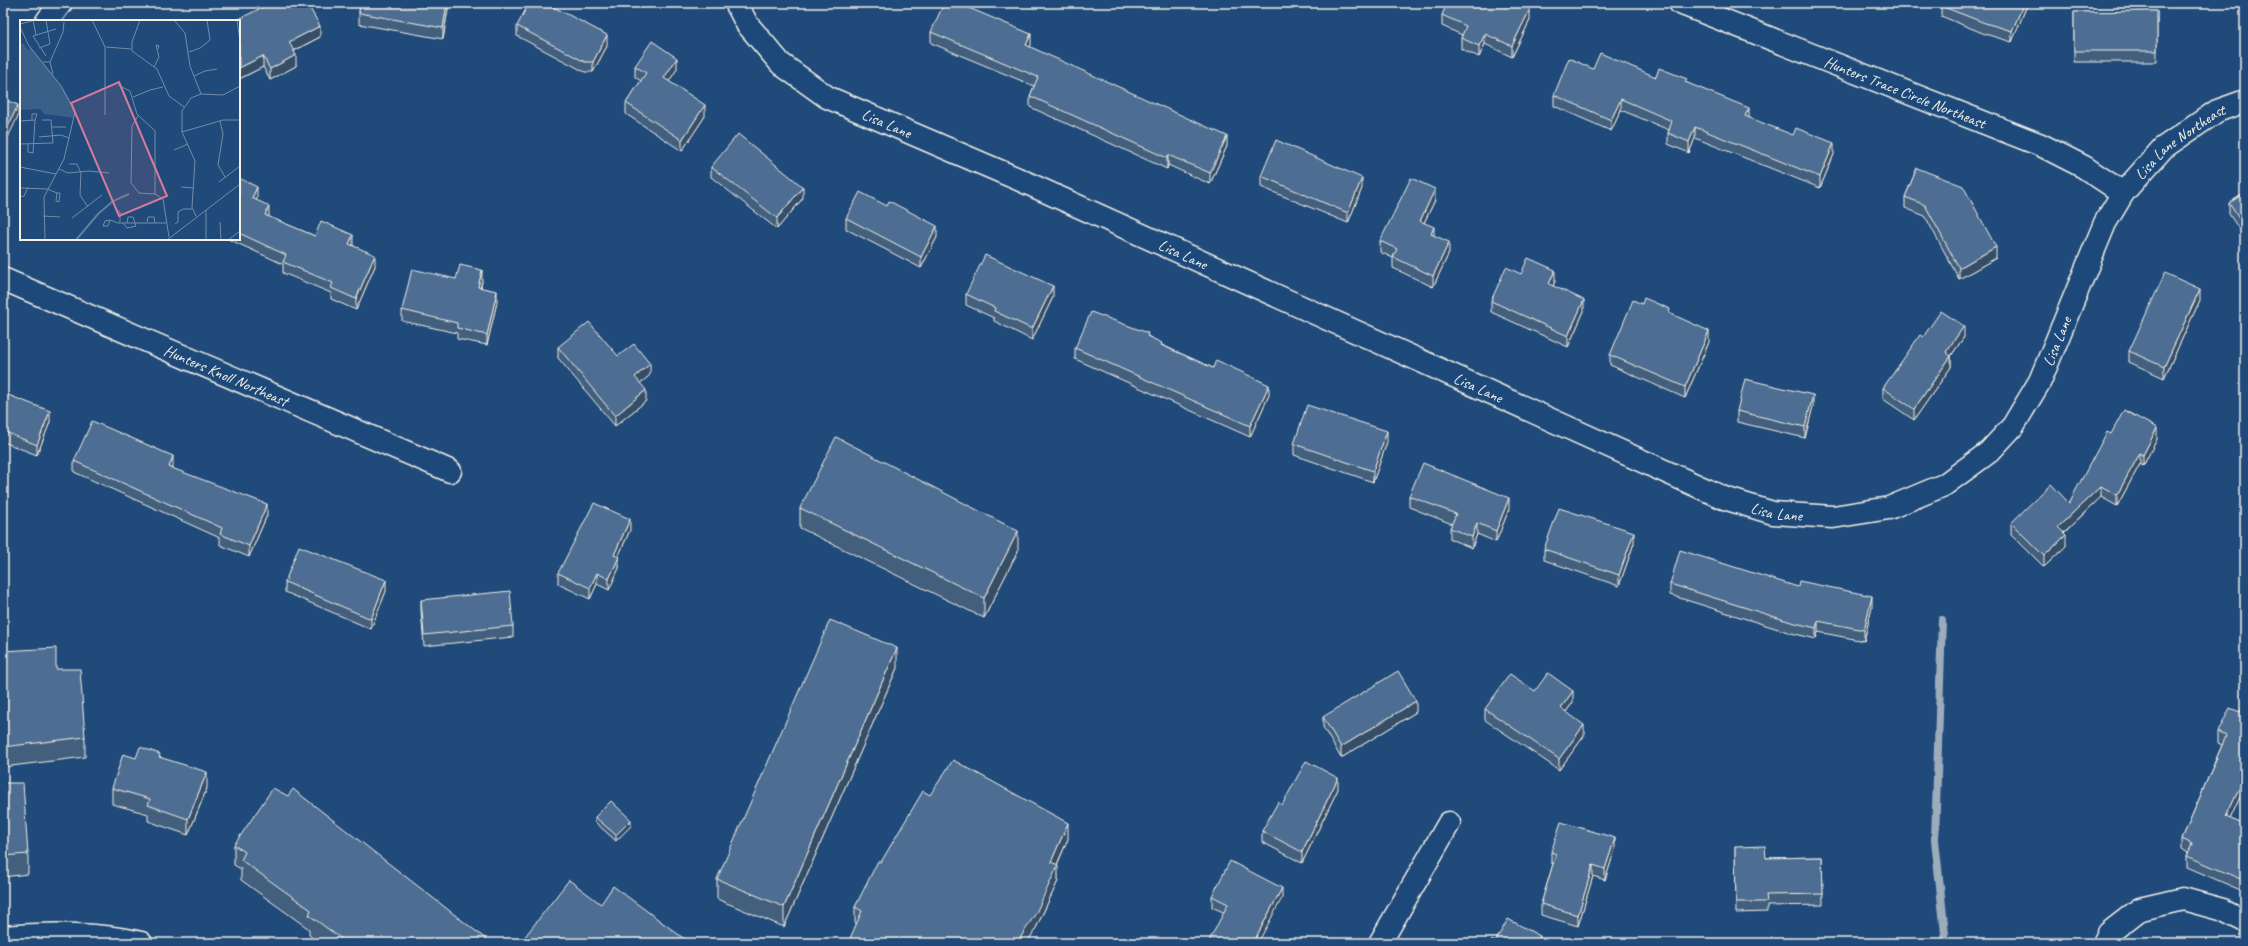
<svg xmlns="http://www.w3.org/2000/svg" width="2248" height="946" viewBox="0 0 2248 946" font-family="Caveat,sans-serif">
  <style>
    .lines { fill: none; stroke-linecap: round; stroke-linejoin: round }
    .stream { stroke: #9cacbb; stroke-width: 8 }
    .minor-casing { stroke: #f4f1e8; stroke-width: 25 }
    .tertiary-casing { stroke: #f4f1e8; stroke-width: 25 }
    .minor { stroke: #1f4a7a; stroke-width: 22 }
    .tertiary { stroke: #1f4a7a; stroke-width: 22 }
    .wall { fill: #425f7e; stroke: #f4f1e8 }
    .shaded-wall { fill: #364d66; stroke: #f4f1e8 }
    .building { fill: #4d6e92; stroke: #f4f1e8 }
    .labels { text-anchor: middle; stroke-width: 3; stroke-linejoin: round; paint-order: stroke }
    .street-label { font-size: 16px; fill: #f4f1e8; stroke: #1f4a7a }
    .inset-river { fill: none; stroke: #627e9d; stroke-width: 2 }
    .inset-road { fill: none; stroke: #748da6; stroke-width: 1 }
    .view { fill: #d87a9a; fill-opacity: 0.15; stroke: #d87a9a; stroke-width: 2 }
    .inset-edge { fill: none; stroke: #f4f1e8; stroke-width: 2 }
  </style>
  <rect width="100%" height="100%" fill="#1f4a7a"/>
  <filter id="ink" filterUnits="userSpaceOnUse"><feTurbulence type="fractalNoise" baseFrequency=".025" numOctaves="2"/><feDisplacementMap in="SourceGraphic" scale="8" xChannelSelector="R" yChannelSelector="G"/><feConvolveMatrix kernelMatrix="1 2 1 2 8 2 1 2 1" color-interpolation-filters="sRGB"/></filter>
  <g filter="url(#ink)">
    <g class="lines">
      <polyline class="stream" points="1942,620 1935,840 1946,943"/>
      <defs>
        <g id="minor">
          <path id="s1" d="M 736,3 L 747,24 L 781,64 L 827,97 L 1018,179 L 1724,498 L 1773,513 L 1833,517 L 1889,508 L 1944,485 L 1989,452 L 2013,426 L 2040,381 L 2105,223 L 2123,193 L 2163,148 L 2217,111 L 2245,101"/>
          <path id="s2" d="M 1680,3 L 2041,145 L 2084,167 L 2123,193"/>
          <polyline points="47,21 61,3"/>
          <path id="s3" d="M 3,279 L 450,471"/>
          <polyline points="1380,943 1449,823"/>
          <polyline points="2104,943 2109,933 2140,909 2183,899 2223,910 2245,921"/>
        </g>
        <path id="tertiary" d="M 3,937 C 45,933 99,933 141,943"/>
      </defs>
      <use href="#minor" class="minor-casing"/>
      <use href="#tertiary" class="tertiary-casing"/>
      <use href="#minor" class="minor"/>
      <use href="#tertiary" class="tertiary"/>
    </g>
    <g class="wall">
      <polygon points="264,3 307,3 320,37 294,51 296,66 270,80 263,67 239,79 264,6"/>
      <polygon points="360,3 449,3 443,39 359,24 359,13"/>
      <polygon points="2027,3 2027,5 2012,42 1985,34 1941,16 1941,6"/>
      <polygon points="2157,11 2157,62 2074,62 2074,12"/>
      <polygon points="1442,15 1530,20 1512,57 1485,44 1479,57 1461,49 1461,38 1462,35 1442,26"/>
      <polygon points="517,26 607,46 593,72 585,72 517,36"/>
      <polygon points="931,32 1031,45 1030,47 1227,146 1210,184 1168,165 1167,169 1030,107 1030,96 1034,86 931,43"/>
      <polygon points="635,66 677,69 669,81 705,116 682,151 626,114 626,103 641,81 635,77"/>
      <polygon points="1593,69 1656,77 1687,83 1749,118 1834,154 1820,188 1695,138 1689,153 1668,144 1668,133 1669,130 1621,110 1611,131 1554,106 1554,95"/>
      <polygon points="711,167 803,198 777,229 711,177"/>
      <polygon points="1917,168 1996,258 1959,279 1925,216 1905,208 1905,197"/>
      <polygon points="1261,176 1362,188 1348,223 1261,187"/>
      <polygon points="239,178 257,198 256,200 269,217 315,236 353,245 375,266 356,310 331,299 331,293 283,273 283,264 228,239 239,239"/>
      <polygon points="2245,193 2245,238 2229,214 2229,203"/>
      <polygon points="1435,200 1424,223 1449,253 1433,287 1393,268 1393,258 1380,252 1380,241"/>
      <polygon points="846,218 937,237 921,268 846,229"/>
      <polygon points="1521,274 1555,281 1553,286 1584,311 1568,347 1491,312 1491,301"/>
      <polygon points="456,279 482,281 481,288 497,302 487,345 457,339 457,333 402,321 402,310"/>
      <polygon points="966,294 1053,297 1032,340 994,321 994,318 966,305"/>
      <polygon points="2200,300 2164,378 2129,362 2129,351"/>
      <polygon points="1642,304 1670,314 1709,342 1685,398 1610,365 1610,355"/>
      <polygon points="1148,336 1162,345 1213,368 1269,395 1250,437 1075,359 1075,348"/>
      <polygon points="1923,337 1964,337 1951,356 1951,367 1914,420 1883,399 1883,388"/>
      <polygon points="558,347 650,375 640,383 646,401 615,426 558,358"/>
      <polygon points="3,393 50,422 37,455 3,442"/>
      <polygon points="1813,406 1805,438 1737,422 1737,411"/>
      <polygon points="2111,434 2157,439 2143,466 2140,464 2117,506 2101,497 2064,533 2066,546 2044,567 2011,534 2011,523 2069,503"/>
      <polygon points="1387,442 1373,482 1294,455 1294,444"/>
      <polygon points="74,461 173,467 173,469 267,515 249,557 220,545 220,538 74,472"/>
      <polygon points="1409,496 1509,509 1496,542 1477,534 1472,548 1450,539 1450,528 1452,524 1409,507"/>
      <polygon points="800,508 1018,551 984,618 800,528"/>
      <polygon points="630,530 618,557 619,568 609,590 597,584 590,599 558,584 558,573"/>
      <polygon points="1634,543 1619,586 1544,560 1544,549"/>
      <polygon points="285,582 386,591 371,629 285,592"/>
      <polygon points="1670,584 1798,587 1872,607 1864,641 1818,632 1816,639 1791,633 1670,595"/>
      <polygon points="421,600 513,626 513,637 424,646 421,611"/>
      <polygon points="3,651 56,669 85,737 85,757 3,767"/>
      <polygon points="897,668 784,927 717,899 717,879"/>
      <polygon points="1535,691 1573,702 1566,712 1584,736 1559,770 1485,720 1485,709"/>
      <polygon points="2245,702 2245,786 2230,819 2245,825 2245,902 2245,892 2187,867 2187,856 2188,853 2182,849 2182,839 2222,745 2218,743 2218,732 2240,712"/>
      <polygon points="1416,712 1341,758 1323,727 1323,717"/>
      <polygon points="160,757 207,788 188,835 148,821 148,814 112,804 112,788 136,758"/>
      <polygon points="3,783 28,854 28,874 3,877"/>
      <polygon points="1338,789 1302,863 1262,842 1262,831 1282,805"/>
      <polygon points="930,795 1068,839 1057,865 1058,881 1036,928 857,924 855,923 855,907 881,862"/>
      <polygon points="595,817 631,826 616,841 595,822"/>
      <polygon points="234,845 491,943 319,943 309,935 309,929 241,880 241,869 234,865"/>
      <polygon points="1735,847 1766,858 1822,857 1823,905 1767,906 1767,912 1736,913"/>
      <polygon points="1615,849 1605,880 1593,876 1578,926 1541,915 1541,904 1553,864 1551,863 1551,852"/>
      <polygon points="1212,896 1282,898 1223,912 1212,907"/>
    </g>
    <g class="shaded-wall">
      <polygon points="447,3 449,3 443,39 443,28"/>
      <polygon points="2024,3 2027,3 2027,5 2012,42 2012,31"/>
      <polygon points="1530,9 1530,20 1512,57 1512,46"/>
      <polygon points="320,26 320,37 289,53 289,42"/>
      <polygon points="1031,34 1031,45 1026,56 1026,45"/>
      <polygon points="1485,34 1485,44 1479,57 1479,46"/>
      <polygon points="607,35 607,46 593,72 593,62"/>
      <polygon points="296,55 296,66 270,80 270,69"/>
      <polygon points="263,56 263,67 239,79 239,68"/>
      <polygon points="677,58 677,69 664,89 664,78"/>
      <polygon points="1621,99 1621,110 1611,131 1611,120"/>
      <polygon points="18,105 18,116 3,148 3,137"/>
      <polygon points="705,105 705,116 682,151 682,140"/>
      <polygon points="1749,108 1749,119 1745,116"/>
      <polygon points="1695,127 1695,138 1689,153 1689,142"/>
      <polygon points="1227,136 1227,146 1210,184 1210,173"/>
      <polygon points="1834,143 1834,154 1820,188 1820,177"/>
      <polygon points="1168,155 1168,165 1167,169 1167,158"/>
      <polygon points="1362,178 1362,188 1348,223 1348,213"/>
      <polygon points="257,187 257,198 252,209 252,198"/>
      <polygon points="803,187 803,198 777,229 777,218"/>
      <polygon points="1435,189 1435,200 1420,231 1420,221"/>
      <polygon points="269,206 269,217 265,215"/>
      <polygon points="937,226 937,237 921,268 921,257"/>
      <polygon points="1434,227 1434,238 1431,234"/>
      <polygon points="353,235 353,246 349,244"/>
      <polygon points="1449,242 1449,253 1433,287 1433,276"/>
      <polygon points="1996,247 1996,258 1959,279 1959,268"/>
      <polygon points="375,255 375,266 356,310 356,299"/>
      <polygon points="482,270 482,281 478,298 478,287"/>
      <polygon points="1555,270 1555,281 1549,295 1549,284"/>
      <polygon points="1053,286 1053,297 1032,340 1032,329"/>
      <polygon points="2200,289 2200,300 2164,378 2164,367"/>
      <polygon points="497,291 497,302 487,345 487,335"/>
      <polygon points="1584,300 1584,311 1568,347 1568,336"/>
      <polygon points="1964,326 1964,337 1946,363 1946,352"/>
      <polygon points="1709,331 1709,342 1685,398 1685,387"/>
      <polygon points="1951,356 1951,367 1914,420 1914,409"/>
      <polygon points="650,364 650,375 635,388 635,377"/>
      <polygon points="1269,385 1269,395 1250,437 1250,426"/>
      <polygon points="646,390 646,401 615,426 615,416"/>
      <polygon points="1813,395 1813,406 1805,438 1805,427"/>
      <polygon points="50,411 50,422 37,455 37,445"/>
      <polygon points="2157,428 2157,439 2143,466 2143,455"/>
      <polygon points="1387,431 1387,442 1373,482 1373,471"/>
      <polygon points="2140,453 2140,464 2117,506 2117,495"/>
      <polygon points="173,456 173,467 169,478 169,467"/>
      <polygon points="2101,486 2101,497 2058,538 2058,527"/>
      <polygon points="1509,498 1509,509 1496,542 1496,531"/>
      <polygon points="267,504 267,515 249,557 249,546"/>
      <polygon points="630,519 630,530 614,566 614,555"/>
      <polygon points="1477,523 1477,534 1472,548 1472,537"/>
      <polygon points="1018,531 1018,551 984,618 984,598"/>
      <polygon points="1634,532 1634,543 1619,586 1619,575"/>
      <polygon points="2066,535 2066,546 2044,567 2044,556"/>
      <polygon points="619,557 619,568 609,590 609,579"/>
      <polygon points="597,573 597,584 590,599 590,588"/>
      <polygon points="386,580 386,591 371,629 371,619"/>
      <polygon points="1872,596 1872,607 1864,641 1864,630"/>
      <polygon points="1818,621 1818,632 1816,639 1816,628"/>
      <polygon points="897,648 897,668 784,927 784,907"/>
      <polygon points="1573,691 1573,702 1561,719 1561,708"/>
      <polygon points="1416,701 1416,712 1341,758 1341,747"/>
      <polygon points="1584,725 1584,736 1559,770 1559,759"/>
      <polygon points="207,772 207,788 188,835 188,819"/>
      <polygon points="2245,776 2245,786 2226,828 2226,817"/>
      <polygon points="1338,778 1338,789 1302,863 1302,852"/>
      <polygon points="631,820 631,826 616,841 616,835"/>
      <polygon points="1068,823 1068,839 1051,878 1051,862"/>
      <polygon points="1615,838 1615,849 1605,880 1605,869"/>
      <polygon points="1058,865 1058,881 1036,928 1027,943 1017,943"/>
      <polygon points="1593,865 1593,876 1578,926 1578,915"/>
      <polygon points="1282,888 1282,898 1258,943 1253,943"/>
      <polygon points="1540,936 1540,943 1536,943"/>
    </g>
    <g class="building">
      <polygon points="266,3 307,3 320,26 289,42 296,55 270,69 263,56 239,68 239,21 235,21 267,5"/>
      <polygon points="360,3 447,3 443,28 359,13"/>
      <polygon points="529,3 546,3 607,35 593,62 585,62 517,26"/>
      <polygon points="944,3 957,3 1031,34 1026,45 1227,136 1210,173 1168,155 1167,158 1030,96 1038,77 931,32"/>
      <polygon points="1447,3 1518,3 1530,9 1512,46 1485,34 1479,46 1461,38 1466,26 1442,15"/>
      <polygon points="1942,3 2024,3 2012,31 1985,23 1941,6"/>
      <polygon points="2157,11 2157,51 2074,51 2074,12"/>
      <polygon points="652,41 677,58 664,78 705,105 682,140 626,103 646,73 635,66"/>
      <polygon points="1600,53 1656,77 1659,68 1687,79 1685,82 1749,108 1745,116 1793,135 1796,128 1834,143 1820,177 1695,127 1689,142 1668,133 1672,121 1621,99 1611,120 1554,95 1569,58 1593,69"/>
      <polygon points="3,99 18,105 3,137"/>
      <polygon points="738,134 803,187 777,218 711,167"/>
      <polygon points="1276,140 1362,178 1348,213 1261,176"/>
      <polygon points="1917,168 1963,186 1996,247 1959,268 1925,205 1905,197"/>
      <polygon points="239,178 257,187 252,198 269,206 265,215 315,236 321,221 353,235 349,244 375,255 356,299 331,288 333,283 283,262 286,255 239,233"/>
      <polygon points="1411,178 1435,189 1420,221 1434,227 1431,234 1449,242 1433,276 1393,257 1397,249 1380,241"/>
      <polygon points="860,192 887,206 889,201 937,226 921,257 846,218"/>
      <polygon points="2245,193 2245,228 2229,203"/>
      <polygon points="985,255 1053,286 1032,329 994,311 995,308 966,294"/>
      <polygon points="1528,258 1555,270 1549,284 1584,300 1568,336 1491,301 1506,267 1521,274"/>
      <polygon points="460,265 482,270 478,287 497,291 487,335 457,328 457,323 402,310 412,269 456,279"/>
      <polygon points="2165,273 2200,289 2164,367 2129,351"/>
      <polygon points="1644,298 1670,309 1669,313 1709,331 1685,387 1610,355 1633,300 1642,304"/>
      <polygon points="1941,311 1964,326 1946,352 1951,356 1914,409 1883,388 1920,335 1923,337"/>
      <polygon points="1091,312 1148,333 1147,336 1162,343 1161,345 1213,368 1216,360 1269,385 1250,426 1075,348"/>
      <polygon points="589,322 618,356 634,344 650,364 635,377 646,390 615,416 558,347"/>
      <polygon points="1745,379 1813,395 1805,427 1737,411"/>
      <polygon points="3,393 50,411 37,445 3,431"/>
      <polygon points="1307,405 1387,431 1373,471 1294,444"/>
      <polygon points="2124,410 2157,428 2143,455 2140,453 2117,495 2101,486 2058,527 2066,535 2044,556 2011,523 2051,484 2069,503 2107,432 2111,434"/>
      <polygon points="92,421 173,456 169,467 267,504 249,546 220,534 222,528 74,461"/>
      <polygon points="836,437 1018,531 984,598 800,508"/>
      <polygon points="1423,463 1509,498 1496,531 1477,523 1472,537 1450,528 1456,514 1409,496"/>
      <polygon points="594,503 630,519 614,555 619,557 609,579 597,573 590,588 558,573"/>
      <polygon points="1559,508 1634,532 1619,575 1544,549"/>
      <polygon points="299,546 386,580 371,619 285,582"/>
      <polygon points="1680,550 1798,587 1799,581 1872,596 1864,630 1818,621 1816,628 1791,622 1670,584"/>
      <polygon points="510,591 513,626 424,635 421,600"/>
      <polygon points="830,620 897,648 784,907 717,879"/>
      <polygon points="56,648 56,669 80,669 85,737 3,747 3,651"/>
      <polygon points="1398,671 1416,701 1341,747 1323,717"/>
      <polygon points="1548,673 1573,691 1561,708 1584,725 1559,759 1485,709 1510,674 1535,691"/>
      <polygon points="2245,702 2245,776 2226,817 2245,825 2245,881 2187,856 2192,844 2182,839 2226,736 2218,732 2230,708 2240,712"/>
      <polygon points="140,747 160,754 159,757 207,772 188,819 148,805 150,799 112,788 123,754 136,758"/>
      <polygon points="953,760 1068,823 1051,862 1058,865 1036,913 1017,943 848,943 862,911 855,907 878,861 881,862 923,791 930,795"/>
      <polygon points="1306,761 1338,778 1302,852 1262,831 1278,802 1282,805"/>
      <polygon points="3,783 23,783 28,854 3,856"/>
      <polygon points="273,788 288,796 293,789 491,943 347,943 309,915 311,910 241,860 245,852 234,845"/>
      <polygon points="611,801 631,820 616,835 595,817"/>
      <polygon points="1561,822 1615,838 1605,869 1593,865 1578,915 1541,904 1556,854 1551,852"/>
      <polygon points="1765,846 1766,858 1822,857 1823,894 1766,895 1767,902 1736,902 1735,847"/>
      <polygon points="1230,861 1282,888 1253,943 1208,943 1228,904 1212,896"/>
      <polygon points="569,880 601,904 613,886 690,943 520,943"/>
      <polygon points="1508,919 1540,936 1536,943 1490,943 1492,940 1495,942"/>
    </g>
  </g>
  <g class="labels">
    <g class="street-label">
      <text dy="6" stroke="none"><textPath href="#s2" startOffset="242">Hunters Trace Circle Northeast</textPath></text>
      <text dy="6" stroke="none"><textPath href="#s1" startOffset="198">Lisa Lane</textPath></text>
      <text dy="6" stroke="none"><textPath href="#s1" startOffset="1770">Lisa Lane Northeast</textPath></text>
      <text dy="6" stroke="none"><textPath href="#s1" startOffset="522">Lisa Lane</textPath></text>
      <text dy="6" stroke="none"><textPath href="#s1" startOffset="1530">Lisa Lane</textPath></text>
      <text dy="6" stroke="none"><textPath href="#s3" startOffset="243">Hunters Knoll Northeast</textPath></text>
      <text dy="6" stroke="none"><textPath href="#s1" startOffset="846">Lisa Lane</textPath></text>
      <text dy="6" stroke="none"><textPath href="#s1" startOffset="1170">Lisa Lane</textPath></text>
    </g>
  </g>
  <g transform="translate(20 20)">
    <rect width="220" height="220" fill="#1f4a7a"/>
    <path d="M 3,23 L 9,31 L 10,26 L 42,66 L 54,87 L 54,98 L 24,94 L 20,89 L 0,90 L 0,24 Z" fill="#3a5f88"/>
    <path class="inset-river" d="M 56,220 L 78,194 L 93,181 L 109,174"/>
    <path class="inset-road" d="M 13,0 L 16,15M 72,0 L 85,27 L 85,95M 120,0 L 112,22 L 112,31 L 137,49 L 149,76 L 164,87M 154,0 L 165,13 L 170,46 L 181,74M 217,0 L 220,21M 0,4 L 12,1M 0,7 L 9,26 L 41,66 L 55,92 L 44,139 L 24,177 L 25,220M 86,27 L 111,29M 19,28 L 30,24 L 26,0M 169,32 L 180,28 L 190,20 L 187,0M 26,36 L 13,16 L 36,9M 23,42 L 30,42 L 33,54M 30,42 L 43,12 L 44,2M 134,47 L 139,37 L 136,25 L 139,26 L 138,29M 174,56 L 185,51 L 197,49M 98,65 L 110,71 L 117,94 L 135,111 L 135,174M 113,77 L 130,70 L 143,67M 118,96 L 112,106 L 111,163 L 119,173 L 135,174 L 143,179 L 149,217M 12,100 L 12,94 L 17,94 L 15,100M 0,101 L 15,100 L 13,133 L 8,132 L 8,124M 200,101 L 203,114 L 198,145 L 205,157M 32,107 L 46,107M 162,112 L 203,100 L 220,100M 19,117 L 41,115 L 49,118M 0,124 L 33,123 L 31,100 L 22,100M 154,130 L 168,124M 49,144 L 57,144 L 60,151M 0,147 L 36,154M 39,149 L 48,153 L 69,151 L 89,153M 61,151 L 60,175 L 68,187M 199,162 L 220,146M 161,167 L 174,168M 0,168 L 27,169 L 37,173 L 36,181 L 39,182 L 40,173 L 37,173M 0,177 L 4,176 L 8,167M 95,189 L 100,192 L 100,202M 23,196 L 40,197M 176,196 L 172,187 L 175,141 L 162,112 L 162,91 L 171,78 L 181,74 L 203,75 L 220,66M 52,198 L 82,175M 90,200 L 88,206 L 83,206 L 85,201 L 90,200 L 98,203 L 146,203M 127,202 L 128,197 L 134,197 L 135,203M 200,202 L 201,220M 103,203 L 107,208 L 116,206 L 113,197 L 108,197 L 107,203M 155,204 L 158,202 L 158,192 L 163,189 L 172,189M 147,220 L 220,164M 186,220 L 186,190M 208,220 L 220,211"/>
    <path class="view" d="M 99,62 L 147,176 L 99,196 L 51,83 Z"/>
    <rect width="220" height="220" class="inset-edge"/>
  </g>
  <rect width="2248" height="946" fill="none" stroke="#1f4a7a" stroke-width="16"/>
  <rect x="8" y="8" width="2232" height="930" fill="none" stroke="#f4f1e8" stroke-width="1.5" filter="url(#ink)"/>
</svg>
